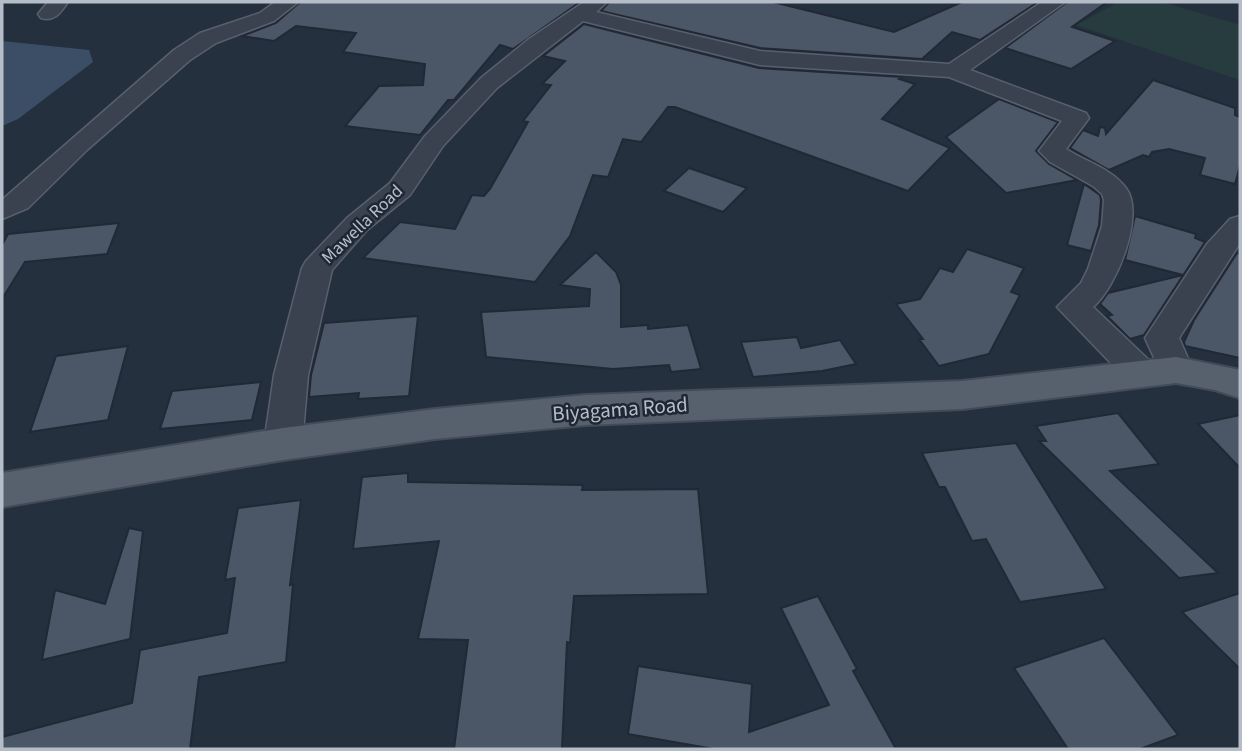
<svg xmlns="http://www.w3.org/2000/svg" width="1242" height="751" viewBox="0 0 1242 751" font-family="'Source Sans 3',sans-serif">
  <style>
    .green { fill: #273c3f }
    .water { fill: #3b4e66 }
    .building { fill: #4b5766; stroke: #202935; stroke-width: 2 }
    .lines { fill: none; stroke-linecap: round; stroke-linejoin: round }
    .minor-casing { stroke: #57606c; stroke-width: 3 }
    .major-casing { stroke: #424b57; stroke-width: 4 }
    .minor { fill: #39424e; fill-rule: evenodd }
    .major { fill: #57616e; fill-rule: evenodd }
    .labels { text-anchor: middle; stroke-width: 5; stroke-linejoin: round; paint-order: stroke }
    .far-street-label { font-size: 18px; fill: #b5bdc9; stroke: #1e2733 }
    .street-label { font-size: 21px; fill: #b5bdc9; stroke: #1e2733 }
  </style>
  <rect width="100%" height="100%" fill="#25303e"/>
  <polygon class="green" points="1119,2 1162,2 1240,25 1240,80 1076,25"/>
  <polygon class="water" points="2,41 89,50 93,62 18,119 2,126"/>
  <g class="building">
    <polygon points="300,2 580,2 513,49 500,45 454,100 448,100 420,135 345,126 379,86 423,85 425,64 343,52 356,33 296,26 274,41 242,36 276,23"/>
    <polygon points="609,2 773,2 894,32 962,2 1038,2 980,40 952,32 922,59 760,48 601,11"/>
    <polygon points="1067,2 1107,2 1072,27 1115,41 1071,69 1005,48"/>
    <polygon points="584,24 759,68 902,77 899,79 915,84 882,119 950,148 908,191 675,107 668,107 641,142 623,139 608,177 593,175 570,236 535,282 363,258 400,222 455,229 472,195 484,196 490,189 528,122 523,121 551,85 542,84 565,61 543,56"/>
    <polygon points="1153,80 1235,108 1235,115 1240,117 1240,166 1235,184 1200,175 1205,158 1169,149 1152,152 1149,157 1143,155 1109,170 1070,148 1083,130 1098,136 1100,127 1105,128 1106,134"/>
    <polygon points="999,99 1058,122 1036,151 1049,164 1077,180 1006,193 946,137"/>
    <polygon points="689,168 747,188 723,212 664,191"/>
    <polygon points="1084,184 1100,195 1101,200 1099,225 1091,251 1067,245"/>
    <polygon points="1135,216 1196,234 1195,238 1205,242 1144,335 1130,339 1107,316 1112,315 1100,304 1108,293 1183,275 1125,260"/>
    <polygon points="119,223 107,254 25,262 2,299 2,245 8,234"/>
    <polygon points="967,249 1024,268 1011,292 1020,295 989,354 939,366 919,339 923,339 896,304 920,299 940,268 953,272"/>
    <polygon points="596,252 616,272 621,285 621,327 648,325 648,329 688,325 701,369 671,372 669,365 613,369 486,357 481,312 589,306 590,289 560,285"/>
    <polygon points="1237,253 1240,254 1240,358 1185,346 1184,342 1194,320"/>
    <polygon points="418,316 409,396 358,399 359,393 309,397 311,375 324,323"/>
    <polygon points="797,337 801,348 840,340 856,364 822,371 753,377 741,342"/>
    <polygon points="128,346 108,420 30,432 56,356"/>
    <polygon points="261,382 252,420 160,429 172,391"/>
    <polygon points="1118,413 1159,464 1110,471 1218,573 1179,578 1039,441 1046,441 1036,426"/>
    <polygon points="1240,415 1240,468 1198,424"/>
    <polygon points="1016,443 1106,589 1020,602 986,539 972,541 945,487 939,487 922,453"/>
    <polygon points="408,473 408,482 583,485 582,490 698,489 708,594 574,596 570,643 567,642 562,749 454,749 468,640 418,639 439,541 353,549 362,477"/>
    <polygon points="301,500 290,585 293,584 286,662 199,677 190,749 2,749 2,737 132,703 140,650 227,633 235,578 225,580 238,508"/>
    <polygon points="129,528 143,531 130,639 42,660 55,590 105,604"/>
    <polygon points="1240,593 1240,669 1182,612"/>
    <polygon points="818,596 857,669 853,671 896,749 714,749 628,734 638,666 752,684 749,732 829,705 781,608"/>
    <polygon points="1104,638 1178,735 1140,749 1068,749 1014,668"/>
  </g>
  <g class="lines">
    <defs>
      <g id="minor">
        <path d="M 48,2 L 68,2 C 60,13 55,22 41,18 L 38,14 Z"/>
        <polygon points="275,2 298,2 274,21 216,43 190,60 88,149 28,208 2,219 2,200 174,50 200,33 260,13"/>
        <path d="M 584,2 L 607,2 L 596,12 L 760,51 L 949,64 L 1042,2 L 1065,2 L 970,70 L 1086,113 L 1089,118 L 1066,149 C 1086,162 1111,168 1126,188 C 1146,215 1116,288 1093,307 L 1153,364 L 1158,373 L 1153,382 L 1141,385 L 1129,382 L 1057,307 L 1081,283 L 1088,269 L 1102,226 L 1104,200 L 1102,194 L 1093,186 L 1050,162 L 1039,151 L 1062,121 L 949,77 L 760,65 L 583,21 L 497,88 L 443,146 L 410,195 L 367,230 L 332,270 L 308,375 L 302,444 L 296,454 L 283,458 L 270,454 L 264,444 L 274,375 L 302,268 L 306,261 L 347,218 L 390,183 L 425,136 L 481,78 L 529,39 Z"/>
        <polygon points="1240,216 1240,243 1179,338 1193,370 1188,379 1176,382 1164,379 1145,338 1207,244 1230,219"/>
      </g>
      <polygon id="major" points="1176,357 1240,370 1240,398 1215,390 1176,383 962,409 586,425 435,439 283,460 2,507 2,473 283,428 435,409 586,395 962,381"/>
    </defs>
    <use href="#minor" class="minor-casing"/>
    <use href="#major" class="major-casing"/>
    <use href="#minor" class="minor"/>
    <use href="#major" class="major"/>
  </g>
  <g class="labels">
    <g class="far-street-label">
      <text transform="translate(362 224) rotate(-44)" y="6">Mawella Road</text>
    </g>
    <g class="street-label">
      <text transform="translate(620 409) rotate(-4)" y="7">Biyagama Road</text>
    </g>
  </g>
  <rect width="1242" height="751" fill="none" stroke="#b5bdc9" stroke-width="7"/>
</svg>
